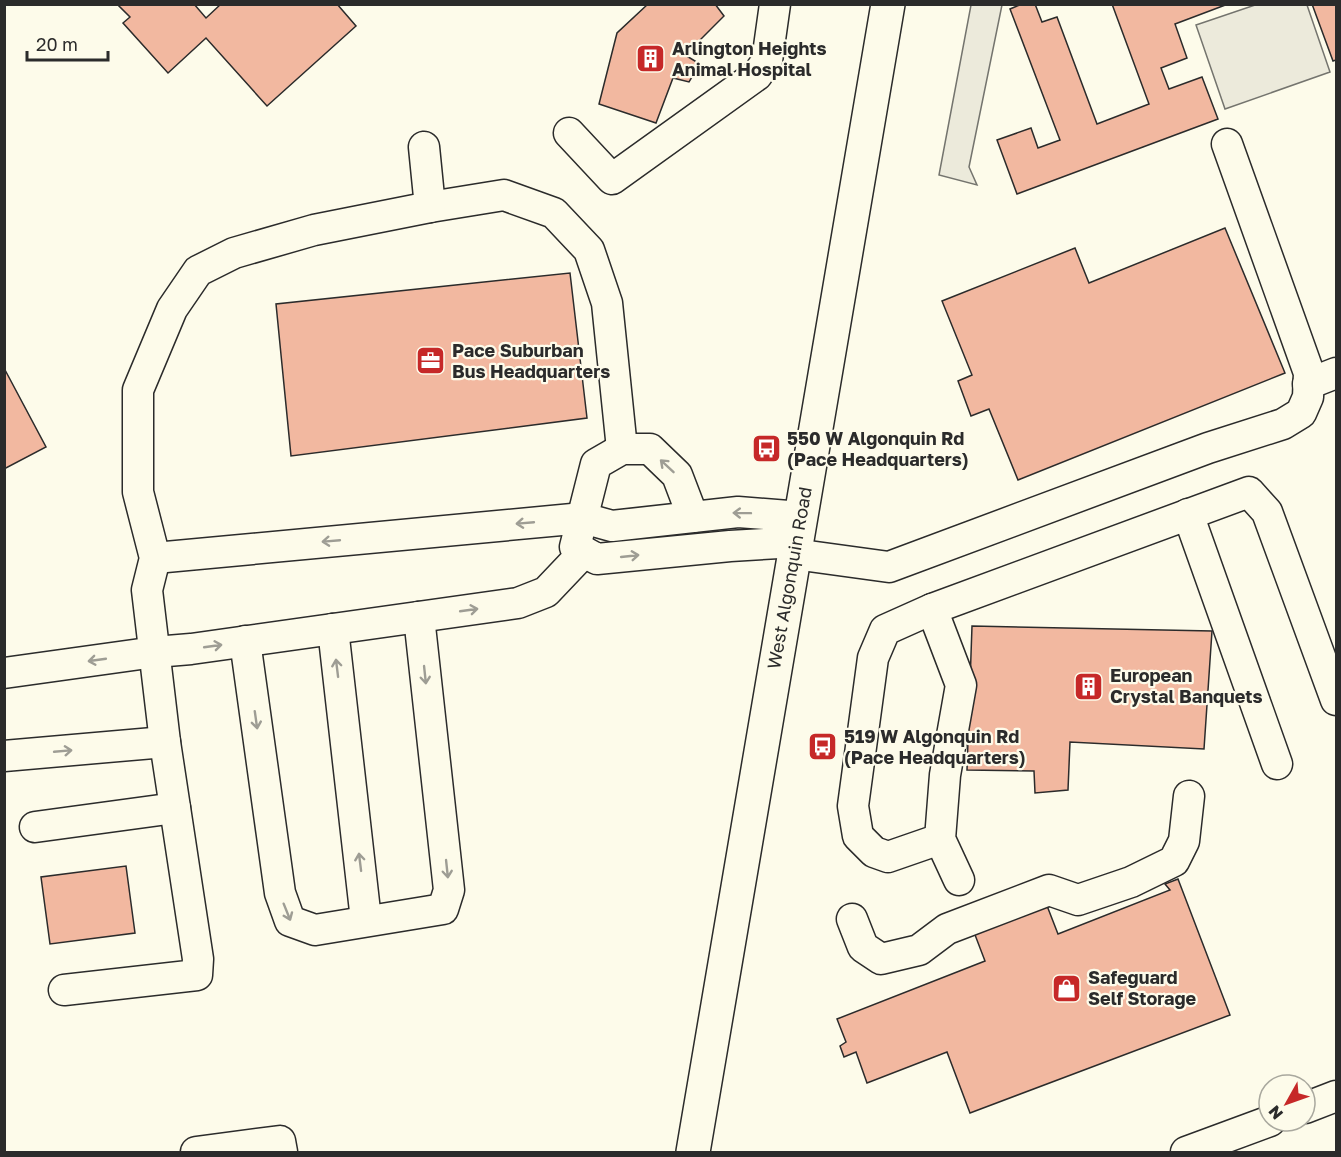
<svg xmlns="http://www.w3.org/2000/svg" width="1341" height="1157" viewBox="0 0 1341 1157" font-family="'Golos Text',sans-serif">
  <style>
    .parking { fill: #eceadb; stroke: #74746e; stroke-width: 1.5 }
    .building { fill: #f2b8a0; stroke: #2b2b2b; stroke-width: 1.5 }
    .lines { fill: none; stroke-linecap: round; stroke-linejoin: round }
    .minor-casing { stroke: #2b2b2b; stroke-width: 33 }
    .major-casing { stroke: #2b2b2b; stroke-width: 36 }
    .minor { stroke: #fdfbea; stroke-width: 30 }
    .major { stroke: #fdfbea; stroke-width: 33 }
    .oneway { stroke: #9e9d94 }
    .labels { text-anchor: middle; stroke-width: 4.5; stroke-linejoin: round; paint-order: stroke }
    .poi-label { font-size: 18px; font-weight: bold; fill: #2b2b2b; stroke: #fdfbea; text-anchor: start }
    .street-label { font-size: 18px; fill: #2b2b2b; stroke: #fdfbea }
  </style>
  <rect width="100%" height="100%" fill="#fdfbea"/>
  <g class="parking">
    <polygon points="1258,4 1307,5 1330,72 1225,109 1196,25"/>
    <polygon points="971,5 1002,5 969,167 977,185 939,175"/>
  </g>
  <g class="building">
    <polygon points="122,4 194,4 206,18 221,4 337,4 356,26 267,106 206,38 168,73 123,23 130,17 119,6"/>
    <polygon points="648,4 715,4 724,16 685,55 700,64 689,82 673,78 656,123 599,104 617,33"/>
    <polygon points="1022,4 1035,4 1042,22 1057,17 1097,124 1149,104 1112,4 1228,4 1175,24 1187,58 1161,68 1169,89 1202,77 1218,119 1017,194 997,140 1031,128 1038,148 1060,140 1010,9"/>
    <polygon points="1312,4 1336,4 1336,60 1333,61"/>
    <polygon points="1225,228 1285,373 1018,480 989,409 971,416 958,381 972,375 942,301 1075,248 1089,283"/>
    <polygon points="570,273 587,418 291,456 276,304"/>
    <polygon points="4,368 46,447 4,469"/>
    <polygon points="972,626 1212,631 1204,749 1070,742 1068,790 1035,793 1034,771 967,770"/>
    <polygon points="126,866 135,933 50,944 41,877"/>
    <polygon points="1178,879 1230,1015 970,1113 947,1052 867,1083 856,1052 844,1057 840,1046 846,1042 837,1019 985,961 972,927 1044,898 1058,934 1170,890 1165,884"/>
  </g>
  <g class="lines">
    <defs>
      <g id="minor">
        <polyline points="569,133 612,179 757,75 767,61 775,4"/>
        <polyline points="430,207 504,195 554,213 589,250 607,303 622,449"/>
        <polyline points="1308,384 1336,373"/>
        <polyline points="1188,514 1277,764"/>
        <polyline points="693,517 677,475 650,449 622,449 596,464 575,547 597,559 730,546 797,542"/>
        <polyline points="794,554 889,567 1208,448 1283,424 1301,413 1308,397 1309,373 1227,144"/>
        <polyline points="155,558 583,518 612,526 738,512 801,517"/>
        <polyline points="932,609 1249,492 1267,512 1336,700"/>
        <polyline points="333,629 366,920"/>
        <polyline points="245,641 280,893 290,921 315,930 443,909 449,890 419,617"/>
        <polyline points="4,673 155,652 191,649 518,603 546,592 584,552"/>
        <polyline points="4,756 165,742"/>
        <polyline points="35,827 175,808"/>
        <polyline points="940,839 888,857 874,852 858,836 853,806 873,658 885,630 932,609 961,685 945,775 940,839 959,880"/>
        <polyline points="852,919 863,947 881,959 919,950 947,929 1049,890 1078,900 1131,882 1174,861 1184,841 1189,796"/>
        <polyline points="64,990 197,975 198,959 165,742 147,590 155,558 138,492 138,390 172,309 198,271 234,253 314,230 430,207 424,147"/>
        <polyline points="1305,1108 1336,1096"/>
        <polyline points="196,1152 280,1141 282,1152"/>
        <polyline points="1186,1152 1270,1121"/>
      </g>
      <polyline id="major" points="693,1152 888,4"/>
    </defs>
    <use href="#minor" class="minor-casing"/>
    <use href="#major" class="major-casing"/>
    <use href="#minor" class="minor"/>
    <use href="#major" class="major"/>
  </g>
  <defs><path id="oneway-shaft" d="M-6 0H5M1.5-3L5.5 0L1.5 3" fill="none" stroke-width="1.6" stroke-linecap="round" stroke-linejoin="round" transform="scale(1.5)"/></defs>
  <g class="oneway">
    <use href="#oneway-shaft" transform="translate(667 466) rotate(-137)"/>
    <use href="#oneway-shaft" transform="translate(742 513) rotate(-179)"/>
    <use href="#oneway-shaft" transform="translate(525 523) rotate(175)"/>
    <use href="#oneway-shaft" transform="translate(331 541) rotate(175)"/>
    <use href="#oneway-shaft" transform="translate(630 556) rotate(-6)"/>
    <use href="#oneway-shaft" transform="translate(469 610) rotate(-8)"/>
    <use href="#oneway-shaft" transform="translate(213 646) rotate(-8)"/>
    <use href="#oneway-shaft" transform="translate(97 660) rotate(172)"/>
    <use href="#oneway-shaft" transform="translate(337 668) rotate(-97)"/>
    <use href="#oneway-shaft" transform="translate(425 675) rotate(84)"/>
    <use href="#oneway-shaft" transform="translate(256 720) rotate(82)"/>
    <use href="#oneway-shaft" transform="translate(63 751) rotate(-5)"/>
    <use href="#oneway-shaft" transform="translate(360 862) rotate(-97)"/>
    <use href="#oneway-shaft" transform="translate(447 869) rotate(84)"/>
    <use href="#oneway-shaft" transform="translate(287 912) rotate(68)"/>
  </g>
  <defs>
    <symbol id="building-square" viewBox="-11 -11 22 22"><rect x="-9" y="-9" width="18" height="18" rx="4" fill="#c62828" stroke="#fdfbea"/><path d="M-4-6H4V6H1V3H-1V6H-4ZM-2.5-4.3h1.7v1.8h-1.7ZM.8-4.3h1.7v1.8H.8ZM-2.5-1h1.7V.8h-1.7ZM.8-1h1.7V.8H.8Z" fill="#fff"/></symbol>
    <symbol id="office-square" viewBox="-11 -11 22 22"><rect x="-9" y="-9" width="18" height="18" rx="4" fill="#c62828" stroke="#fdfbea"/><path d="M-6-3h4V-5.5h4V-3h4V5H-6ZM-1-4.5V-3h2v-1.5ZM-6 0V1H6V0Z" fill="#fff"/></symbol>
    <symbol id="bus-square" viewBox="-11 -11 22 22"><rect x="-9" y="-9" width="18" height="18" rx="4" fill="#c62828" stroke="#fdfbea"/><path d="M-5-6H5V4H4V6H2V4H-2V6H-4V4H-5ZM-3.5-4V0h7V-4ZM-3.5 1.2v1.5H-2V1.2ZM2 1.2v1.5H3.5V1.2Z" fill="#fff"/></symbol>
    <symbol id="shop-square" viewBox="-11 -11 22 22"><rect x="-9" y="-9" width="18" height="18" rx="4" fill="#c62828" stroke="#fdfbea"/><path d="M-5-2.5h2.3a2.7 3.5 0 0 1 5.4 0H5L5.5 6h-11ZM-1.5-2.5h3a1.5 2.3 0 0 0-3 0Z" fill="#fff"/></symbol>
  </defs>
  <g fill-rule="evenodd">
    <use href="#building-square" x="634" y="42" width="33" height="33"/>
    <use href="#office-square" x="414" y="344" width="33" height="33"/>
    <use href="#bus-square" x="750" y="432" width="33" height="33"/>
    <use href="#building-square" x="1072" y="670" width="33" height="33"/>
    <use href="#bus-square" x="806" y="730" width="33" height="33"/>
    <use href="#shop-square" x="1050" y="972" width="33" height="33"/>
  </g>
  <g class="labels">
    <g class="poi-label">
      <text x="672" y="55">Arlington Heights<tspan x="672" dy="21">Animal Hospital</tspan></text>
      <text x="452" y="357">Pace Suburban<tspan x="452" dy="21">Bus Headquarters</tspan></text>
      <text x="787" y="445">550 W Algonquin Rd<tspan x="787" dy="21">(Pace Headquarters)</tspan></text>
      <text x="1110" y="682">European<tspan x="1110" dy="21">Crystal Banquets</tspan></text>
      <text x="844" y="743">519 W Algonquin Rd<tspan x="844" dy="21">(Pace Headquarters)</tspan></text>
      <text x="1088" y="984">Safeguard<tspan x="1088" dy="21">Self Storage</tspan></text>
    </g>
    <g class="street-label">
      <text transform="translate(790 578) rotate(-80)" y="6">West Algonquin Road</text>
    </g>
  </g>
  <rect width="1341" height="1157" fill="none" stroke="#2b2b2b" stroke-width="12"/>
  <g transform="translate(1287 1103) rotate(230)"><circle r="28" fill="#fdfbea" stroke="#a9a89e" stroke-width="1.5"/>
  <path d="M0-4.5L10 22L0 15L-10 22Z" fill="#c62828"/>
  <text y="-9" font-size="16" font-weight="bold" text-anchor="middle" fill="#2b2b2b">N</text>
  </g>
  <path d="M27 51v9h81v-9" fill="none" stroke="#2b2b2b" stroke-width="3"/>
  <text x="36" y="51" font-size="18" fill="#2b2b2b" stroke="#fdfbea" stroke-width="4.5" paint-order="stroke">20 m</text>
</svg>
